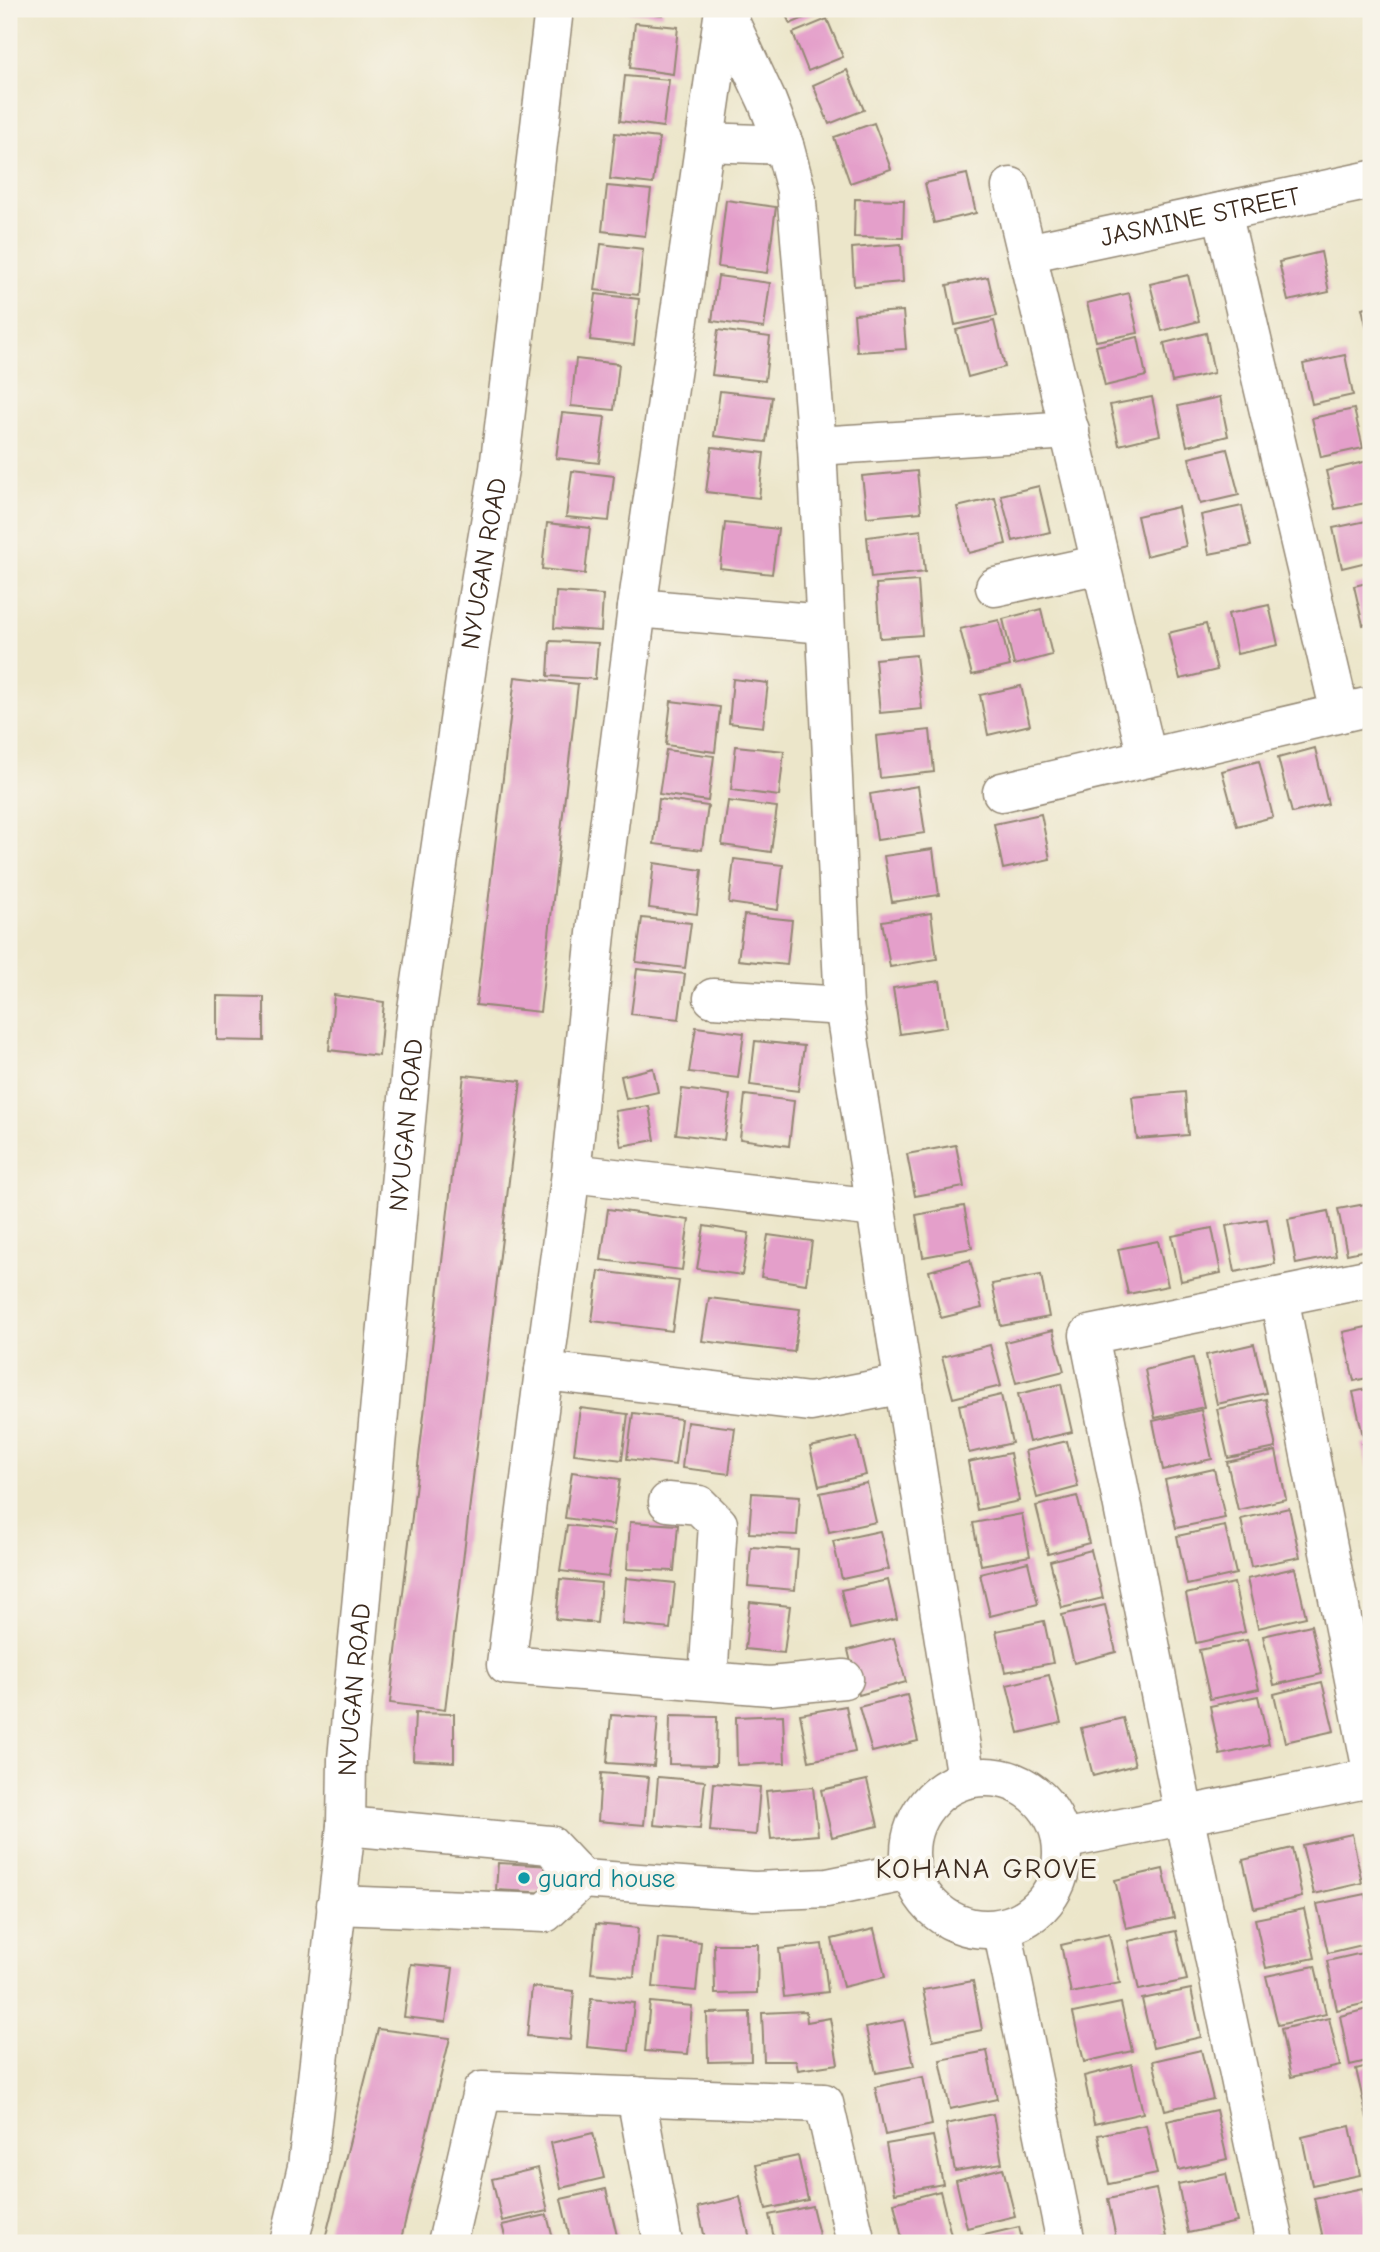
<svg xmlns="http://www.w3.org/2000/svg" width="1380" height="2252" viewBox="0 0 1380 2252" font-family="'Comic Neue',sans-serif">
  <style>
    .building { fill: #e49fca }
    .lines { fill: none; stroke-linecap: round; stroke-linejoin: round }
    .street-casing { stroke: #948874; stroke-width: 41 }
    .secondary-casing { stroke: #948874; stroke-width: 41 }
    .street { stroke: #fff; stroke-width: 38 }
    .secondary { stroke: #fff; stroke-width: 38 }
    .culture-dot { fill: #0f9aa8; stroke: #f7f3e8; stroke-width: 2.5 }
    .labels { text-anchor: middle; stroke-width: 7; stroke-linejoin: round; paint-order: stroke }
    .street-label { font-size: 26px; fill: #3b2a1e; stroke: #f7f3e8 }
    .culture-label { font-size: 26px; fill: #0d838f; stroke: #f7f3e8; text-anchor: start }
    .neighbourhood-label { font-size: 28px; letter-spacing: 2px; fill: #3b2a1e; stroke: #f7f3e8 }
  </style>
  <rect width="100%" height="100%" fill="#f7f3e8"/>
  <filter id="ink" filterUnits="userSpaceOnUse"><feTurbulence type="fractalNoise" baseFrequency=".0143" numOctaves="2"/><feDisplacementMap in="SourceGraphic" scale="14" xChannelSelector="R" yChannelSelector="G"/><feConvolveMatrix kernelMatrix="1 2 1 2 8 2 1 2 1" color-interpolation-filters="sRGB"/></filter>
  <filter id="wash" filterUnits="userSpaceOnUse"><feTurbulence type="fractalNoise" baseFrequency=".00686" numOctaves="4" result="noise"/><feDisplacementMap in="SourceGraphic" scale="28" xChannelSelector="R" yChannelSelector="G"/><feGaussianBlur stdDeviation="1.57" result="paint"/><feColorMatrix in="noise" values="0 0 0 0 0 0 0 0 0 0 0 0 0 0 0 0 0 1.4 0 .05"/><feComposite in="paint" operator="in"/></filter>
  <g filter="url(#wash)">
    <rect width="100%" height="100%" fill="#ece6ca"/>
    <g id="blocks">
      <g class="building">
        <polygon points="624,9 663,9 662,15 624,11"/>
        <polygon points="783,9 826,9 790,24"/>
        <polygon points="827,19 843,57 808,71 793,33"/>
        <polygon points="635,23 678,27 673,74 630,68"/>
        <polygon points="847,70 864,110 829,124 813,85"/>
        <polygon points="625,76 669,80 663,127 620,121"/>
        <polygon points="874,123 891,169 850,183 834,137"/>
        <polygon points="615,133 659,138 653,184 610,179"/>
        <polygon points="967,174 976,213 934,223 925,183"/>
        <polygon points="607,186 651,190 645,236 602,231"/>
        <polygon points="855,199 904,200 903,238 854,237"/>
        <polygon points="726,200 776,207 767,273 718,267"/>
        <polygon points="601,244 643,249 638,295 595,290"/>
        <polygon points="901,244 903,282 854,286 852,248"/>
        <polygon points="1321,252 1329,292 1288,301 1279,262"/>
        <polygon points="1188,275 1199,321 1162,331 1150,284"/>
        <polygon points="718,276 770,283 764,328 712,321"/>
        <polygon points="988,277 997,316 955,325 947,285"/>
        <polygon points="1129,293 1138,333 1096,341 1087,303"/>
        <polygon points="596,294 639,299 634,345 590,340"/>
        <polygon points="1371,306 1371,342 1370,342 1362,308"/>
        <polygon points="903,311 906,349 857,352 854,314"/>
        <polygon points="994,321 1005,367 968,377 956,330"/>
        <polygon points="718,330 770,337 765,381 712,375"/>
        <polygon points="1206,333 1214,373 1172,382 1164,343"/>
        <polygon points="1138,337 1146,376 1105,386 1096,346"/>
        <polygon points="1345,355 1353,395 1312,404 1303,364"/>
        <polygon points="576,359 619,364 614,410 571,406"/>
        <polygon points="720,391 772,397 766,442 714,436"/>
        <polygon points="1152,397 1160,435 1119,445 1110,405"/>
        <polygon points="1220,397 1228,436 1187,446 1178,406"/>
        <polygon points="1354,409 1363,448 1321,457 1312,418"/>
        <polygon points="562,413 605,417 599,463 556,458"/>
        <polygon points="712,447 764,453 759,498 706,492"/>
        <polygon points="1227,449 1239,495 1200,504 1189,458"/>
        <polygon points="1368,461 1371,479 1371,502 1335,509 1326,471"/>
        <polygon points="572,471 614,476 609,521 566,517"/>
        <polygon points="917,471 921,512 867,517 862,476"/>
        <polygon points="1039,486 1050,532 1013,541 1001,495"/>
        <polygon points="995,498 1006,544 969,553 957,507"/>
        <polygon points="1242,506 1251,546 1209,554 1201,515"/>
        <polygon points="1178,507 1186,546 1146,556 1137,516"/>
        <polygon points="1371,520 1371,561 1342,568 1333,528"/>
        <polygon points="547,523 590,528 585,574 542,569"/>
        <polygon points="725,523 778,529 772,574 720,568"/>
        <polygon points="921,530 925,572 871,578 867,537"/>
        <polygon points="918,581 922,635 880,638 876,584"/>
        <polygon points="1371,582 1371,623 1363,625 1354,586"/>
        <polygon points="556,592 603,595 601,631 554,628"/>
        <polygon points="1269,605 1278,645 1237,654 1228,614"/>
        <polygon points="1041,609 1052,655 1014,665 1003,619"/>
        <polygon points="999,620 1010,666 972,675 960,629"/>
        <polygon points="1206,624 1217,670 1180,679 1168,633"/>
        <polygon points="550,641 598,643 595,679 548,676"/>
        <polygon points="916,655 922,709 880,713 875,659"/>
        <polygon points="515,677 578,684 540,1012 476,1005"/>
        <polygon points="733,679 768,683 763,727 729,723"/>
        <polygon points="1021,686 1030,725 988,735 980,695"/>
        <polygon points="671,701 720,707 715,752 666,745"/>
        <polygon points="930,730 934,772 880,778 876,736"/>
        <polygon points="736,746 784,751 779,796 731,790"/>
        <polygon points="1315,748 1328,804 1292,813 1278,758"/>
        <polygon points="666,750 714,756 708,801 659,794"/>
        <polygon points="1259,761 1273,817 1237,826 1222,771"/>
        <polygon points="918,786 925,833 877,840 870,794"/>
        <polygon points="659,799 708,806 702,850 654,844"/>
        <polygon points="728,801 777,807 771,852 722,845"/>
        <polygon points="1041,814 1050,859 1003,869 994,824"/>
        <polygon points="933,849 939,895 892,902 884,856"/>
        <polygon points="734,859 783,865 778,910 729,903"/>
        <polygon points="654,863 702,870 697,914 649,908"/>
        <polygon points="931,913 937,959 890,967 882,921"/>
        <polygon points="744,915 792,920 787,965 738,960"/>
        <polygon points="642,918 691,923 685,968 636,962"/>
        <polygon points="637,969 685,974 679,1019 631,1014"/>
        <polygon points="940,981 947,1027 900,1034 893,988"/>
        <polygon points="334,995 384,1002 379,1056 329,1050"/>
        <polygon points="217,996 264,997 264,1041 217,1040"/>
        <polygon points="696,1027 744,1033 738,1078 689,1072"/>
        <polygon points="755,1041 804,1046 798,1091 750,1085"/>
        <polygon points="653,1068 658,1092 626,1099 621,1076"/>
        <polygon points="464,1075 521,1081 445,1710 390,1703"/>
        <polygon points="682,1089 730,1095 724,1140 676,1134"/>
        <polygon points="1185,1092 1188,1135 1137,1139 1132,1097"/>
        <polygon points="745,1095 794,1101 789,1146 740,1139"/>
        <polygon points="649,1106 655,1140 621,1146 615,1111"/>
        <polygon points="956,1145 964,1187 915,1196 907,1154"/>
        <polygon points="1371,1203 1371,1249 1347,1254 1338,1209"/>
        <polygon points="964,1206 972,1248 923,1257 916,1215"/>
        <polygon points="608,1209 689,1220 682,1270 601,1260"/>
        <polygon points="1328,1211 1336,1256 1296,1264 1288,1219"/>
        <polygon points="1267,1219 1275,1264 1235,1272 1226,1226"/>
        <polygon points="704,1226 749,1233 742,1275 697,1269"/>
        <polygon points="1212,1228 1221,1273 1181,1281 1172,1236"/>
        <polygon points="768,1235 812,1241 806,1284 761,1277"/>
        <polygon points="1158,1241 1168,1286 1128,1294 1118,1249"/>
        <polygon points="970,1260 982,1308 941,1318 929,1271"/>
        <polygon points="599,1271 679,1281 672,1331 592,1321"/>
        <polygon points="1041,1275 1049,1317 1001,1326 992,1284"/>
        <polygon points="709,1298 800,1309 794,1352 702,1341"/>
        <polygon points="1371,1326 1371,1377 1354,1381 1343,1332"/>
        <polygon points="1053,1330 1064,1371 1016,1383 1005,1342"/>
        <polygon points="1254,1344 1266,1393 1217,1404 1206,1355"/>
        <polygon points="990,1345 1001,1386 953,1398 942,1357"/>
        <polygon points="1193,1358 1204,1407 1155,1418 1145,1370"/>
        <polygon points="1061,1384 1072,1432 1029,1442 1018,1394"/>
        <polygon points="1371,1388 1371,1439 1364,1440 1353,1392"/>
        <polygon points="1001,1395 1012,1443 969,1453 959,1405"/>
        <polygon points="1266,1399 1276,1448 1228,1458 1217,1409"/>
        <polygon points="580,1408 628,1414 622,1460 574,1454"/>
        <polygon points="1201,1410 1212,1459 1163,1470 1153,1421"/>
        <polygon points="633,1413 681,1419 675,1465 627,1459"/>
        <polygon points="687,1422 735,1428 729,1474 682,1468"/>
        <polygon points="857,1437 866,1475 819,1486 810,1447"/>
        <polygon points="1067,1441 1078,1487 1037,1498 1025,1451"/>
        <polygon points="1371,1442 1371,1477 1370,1477 1362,1444"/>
        <polygon points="1276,1451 1286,1499 1238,1510 1227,1462"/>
        <polygon points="1010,1453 1019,1501 977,1510 968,1462"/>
        <polygon points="1214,1469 1225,1518 1176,1528 1165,1480"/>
        <polygon points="572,1472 620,1479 613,1525 565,1518"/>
        <polygon points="867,1483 876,1522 829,1532 820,1493"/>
        <polygon points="752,1493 800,1496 797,1535 749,1533"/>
        <polygon points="1077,1496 1089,1543 1048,1554 1036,1506"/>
        <polygon points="1289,1508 1300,1557 1251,1567 1241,1519"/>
        <polygon points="1022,1514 1030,1556 981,1565 973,1523"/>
        <polygon points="630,1522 678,1525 674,1571 627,1569"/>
        <polygon points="567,1525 615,1531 608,1577 560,1571"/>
        <polygon points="1225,1526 1236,1574 1187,1585 1177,1536"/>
        <polygon points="880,1531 889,1569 842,1579 833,1541"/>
        <polygon points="751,1547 798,1550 795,1590 748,1586"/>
        <polygon points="1091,1550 1103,1598 1062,1608 1050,1561"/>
        <polygon points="1028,1562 1038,1604 990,1616 980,1574"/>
        <polygon points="1295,1568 1306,1617 1258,1628 1247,1579"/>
        <polygon points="626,1578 675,1583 670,1629 622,1624"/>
        <polygon points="560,1579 601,1583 597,1623 556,1619"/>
        <polygon points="888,1580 897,1619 850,1629 841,1590"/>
        <polygon points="1234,1583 1245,1632 1196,1643 1186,1594"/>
        <polygon points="750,1602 790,1606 784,1653 745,1649"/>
        <polygon points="1105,1605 1116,1652 1074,1663 1062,1615"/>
        <polygon points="1044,1621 1053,1663 1005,1672 996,1631"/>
        <polygon points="1311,1625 1322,1674 1274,1685 1263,1636"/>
        <polygon points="894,1638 906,1682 859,1695 848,1650"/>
        <polygon points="1247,1640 1259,1689 1210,1699 1199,1650"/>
        <polygon points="1049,1675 1061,1723 1019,1733 1007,1685"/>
        <polygon points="1322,1682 1334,1731 1285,1742 1274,1694"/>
        <polygon points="907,1695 918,1741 872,1752 859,1707"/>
        <polygon points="1258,1696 1269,1744 1220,1755 1210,1706"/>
        <polygon points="846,1706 855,1752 809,1761 800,1714"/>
        <polygon points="415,1713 454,1714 454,1762 413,1760"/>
        <polygon points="611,1715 658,1718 654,1766 607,1763"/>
        <polygon points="783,1715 785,1763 737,1765 736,1717"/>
        <polygon points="670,1716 717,1717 716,1765 669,1764"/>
        <polygon points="1123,1718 1135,1765 1093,1776 1081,1728"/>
        <polygon points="601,1773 649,1777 644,1825 598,1821"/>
        <polygon points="658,1777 705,1781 700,1829 654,1825"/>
        <polygon points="867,1780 878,1826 832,1837 821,1790"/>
        <polygon points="714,1783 760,1787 756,1835 710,1831"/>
        <polygon points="813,1787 818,1835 771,1839 766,1791"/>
        <polygon points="1352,1834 1362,1883 1314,1894 1302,1845"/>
        <polygon points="1292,1848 1302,1897 1254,1908 1243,1860"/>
        <polygon points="498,1863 552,1866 550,1893 496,1890"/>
        <polygon points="1163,1869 1174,1918 1126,1928 1115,1880"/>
        <polygon points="1366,1894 1371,1920 1371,1943 1328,1953 1317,1904"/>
        <polygon points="1304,1909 1315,1958 1266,1968 1255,1919"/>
        <polygon points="596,1924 638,1928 634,1977 591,1973"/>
        <polygon points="874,1929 885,1977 843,1987 832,1939"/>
        <polygon points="1176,1931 1187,1980 1139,1990 1128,1941"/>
        <polygon points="1109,1934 1120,1983 1071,1993 1061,1945"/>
        <polygon points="658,1938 701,1942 696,1991 653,1987"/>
        <polygon points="714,1944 758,1944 757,1993 715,1994"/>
        <polygon points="822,1944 828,1992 784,1997 779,1949"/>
        <polygon points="1371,1951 1371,2002 1337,2010 1327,1961"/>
        <polygon points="411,1964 453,1968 446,2022 404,2017"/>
        <polygon points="1315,1966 1326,2014 1278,2025 1266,1976"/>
        <polygon points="973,1981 982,2030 933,2040 923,1990"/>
        <polygon points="532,1987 574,1991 570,2040 527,2036"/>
        <polygon points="1191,1989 1201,2037 1153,2048 1142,1999"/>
        <polygon points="591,1999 634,2003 629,2051 587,2047"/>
        <polygon points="650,2002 692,2006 688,2054 645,2051"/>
        <polygon points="1121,2003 1132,2051 1084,2062 1073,2013"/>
        <polygon points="1371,2008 1371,2060 1350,2065 1340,2016"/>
        <polygon points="806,2011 807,2022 830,2018 838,2064 798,2070 796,2061 764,2061 762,2013"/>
        <polygon points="750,2012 751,2061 708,2062 707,2013"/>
        <polygon points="1329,2018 1340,2066 1291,2077 1281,2029"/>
        <polygon points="904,2020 914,2066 876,2073 866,2028"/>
        <polygon points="378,2029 450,2038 400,2243 324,2243"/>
        <polygon points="1201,2050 1213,2099 1165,2110 1153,2061"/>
        <polygon points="987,2051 997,2099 950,2109 940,2060"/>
        <polygon points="1132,2064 1143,2113 1094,2124 1084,2076"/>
        <polygon points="1371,2065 1371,2117 1367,2118 1356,2069"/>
        <polygon points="923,2077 932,2125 885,2135 875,2087"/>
        <polygon points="1216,2110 1227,2159 1178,2170 1167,2121"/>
        <polygon points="993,2114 1002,2163 955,2171 946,2124"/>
        <polygon points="1146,2125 1157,2174 1109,2184 1098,2135"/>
        <polygon points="1350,2126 1360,2175 1312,2185 1302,2137"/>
        <polygon points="593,2133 604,2178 561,2188 551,2143"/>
        <polygon points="933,2136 943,2184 895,2193 886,2144"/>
        <polygon points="798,2156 808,2200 766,2209 756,2165"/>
        <polygon points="538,2168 548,2211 502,2221 492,2179"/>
        <polygon points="1003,2168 1015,2216 967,2228 956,2180"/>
        <polygon points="1226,2174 1237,2222 1188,2233 1178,2184"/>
        <polygon points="1363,2188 1371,2227 1371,2237 1342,2243 1324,2243 1314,2198"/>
        <polygon points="606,2189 618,2240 604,2243 571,2243 561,2199"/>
        <polygon points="1156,2189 1167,2237 1140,2243 1117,2243 1108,2199"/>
        <polygon points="940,2191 952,2239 934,2243 903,2243 894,2203"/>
        <polygon points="740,2197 751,2243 706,2243 698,2207"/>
        <polygon points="812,2206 821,2243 775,2243 769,2215"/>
        <polygon points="547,2215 554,2243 507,2243 502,2225"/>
        <polygon points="1019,2227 1023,2243 974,2243 972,2238"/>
      </g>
    </g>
  </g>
  <g filter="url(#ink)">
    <use href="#blocks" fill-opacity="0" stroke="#948874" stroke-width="2"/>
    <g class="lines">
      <defs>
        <g id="street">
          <polyline points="724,9 767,101 784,145 796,190 817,446 844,1006 966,1779"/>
          <polyline points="724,10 637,608 599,905 571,1173 876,1208"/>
          <polyline points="705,142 784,145"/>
          <polyline points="1011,187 1147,757"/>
          <polyline points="1222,212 1340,713"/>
          <path id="s1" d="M 1027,253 L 1371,180"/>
          <polyline points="817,446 1070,430"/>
          <polyline points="995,587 1101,564"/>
          <polyline points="637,608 825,624"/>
          <polyline points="1002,792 1371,706"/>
          <polyline points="713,998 844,1006"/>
          <polyline points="1279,1297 1371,1766"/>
          <polyline points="544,1371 571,1173"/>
          <polyline points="668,1502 699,1505 718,1524 708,1680"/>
          <polyline points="844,1679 770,1686 506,1665 544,1371 810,1402 904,1384"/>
          <circle cx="986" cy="1853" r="76"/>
          <polyline points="346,1826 550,1845 582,1879 754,1891 827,1888 911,1871"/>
          <polyline points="1062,1840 1371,1778"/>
          <polyline points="336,1905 545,1913 582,1879"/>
          <polyline points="1002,1928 1066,2243"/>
          <polyline points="636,2096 663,2243"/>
          <polyline points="447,2243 482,2091 824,2103 856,2243"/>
          <polyline points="1275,2243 1184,1815 1089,1335 1371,1278"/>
        </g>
        <g id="secondary">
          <path id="s2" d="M 289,2243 L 307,2167 L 346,1826 L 347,1759 L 415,1023 L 474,618 L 499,469 L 554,9"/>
        </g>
      </defs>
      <use href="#street" class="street-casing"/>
      <use href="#secondary" class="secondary-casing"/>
      <use href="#street" class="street"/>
      <use href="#secondary" class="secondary"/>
    </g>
  </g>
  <circle class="culture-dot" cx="524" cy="1878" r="7"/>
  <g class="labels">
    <g class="street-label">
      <text dy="9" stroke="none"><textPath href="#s1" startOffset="177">JASMINE STREET</textPath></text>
      <text dy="9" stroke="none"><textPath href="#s2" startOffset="1692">NYUGAN ROAD</textPath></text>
      <text dy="9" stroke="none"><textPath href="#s2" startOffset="1125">NYUGAN ROAD</textPath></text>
      <text dy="9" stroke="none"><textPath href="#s2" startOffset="558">NYUGAN ROAD</textPath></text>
    </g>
    <g class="culture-label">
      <text x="538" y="1887">guard house</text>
    </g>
    <g class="neighbourhood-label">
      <text x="987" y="1878">KOHANA GROVE</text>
    </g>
  </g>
  <rect width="1380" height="2252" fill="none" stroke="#f7f3e8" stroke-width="35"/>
</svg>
